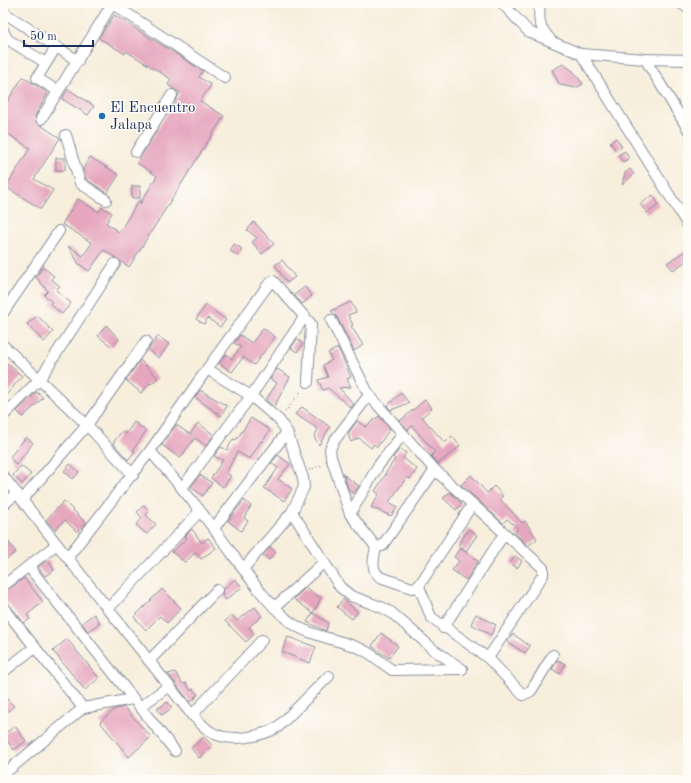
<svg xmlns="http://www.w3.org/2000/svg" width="691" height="783" viewBox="0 0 691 783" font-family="'Old Standard TT',serif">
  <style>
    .building { fill: #e6a6be }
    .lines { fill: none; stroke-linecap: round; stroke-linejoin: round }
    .minor-casing { stroke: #898e9d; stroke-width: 12 }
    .path { stroke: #898e9d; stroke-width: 1.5; stroke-dasharray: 1 3; stroke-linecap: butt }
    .minor { stroke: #fff; stroke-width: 10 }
    .poi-dot { fill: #1f6fb2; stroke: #fdfcf7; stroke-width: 1.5 }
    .labels { text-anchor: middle; stroke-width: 3; stroke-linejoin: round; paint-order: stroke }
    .poi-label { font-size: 15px; fill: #1b2f5e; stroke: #fdfcf7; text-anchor: start }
  </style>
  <rect width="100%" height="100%" fill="#fdfcf7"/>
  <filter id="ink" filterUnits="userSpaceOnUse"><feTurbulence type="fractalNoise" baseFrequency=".025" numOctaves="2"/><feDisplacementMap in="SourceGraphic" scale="8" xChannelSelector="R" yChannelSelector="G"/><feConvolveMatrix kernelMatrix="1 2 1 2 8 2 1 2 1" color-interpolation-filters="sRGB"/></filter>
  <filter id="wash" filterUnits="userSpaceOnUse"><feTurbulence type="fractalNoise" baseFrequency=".012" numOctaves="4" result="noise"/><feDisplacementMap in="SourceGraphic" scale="16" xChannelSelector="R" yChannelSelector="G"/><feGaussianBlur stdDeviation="0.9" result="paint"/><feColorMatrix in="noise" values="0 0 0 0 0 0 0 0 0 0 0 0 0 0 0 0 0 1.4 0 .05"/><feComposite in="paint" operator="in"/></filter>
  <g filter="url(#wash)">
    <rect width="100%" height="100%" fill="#f7eedc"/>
    <g id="blocks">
      <g class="building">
        <polygon points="114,15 203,71 199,77 211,85 200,101 224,116 129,267 104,250 89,271 79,264 68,246 83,256 92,243 62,224 78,199 99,212 102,207 112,213 106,223 119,232 140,199 140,204 157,176 137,163 180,93 168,85 171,79 126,51 125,54 99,38"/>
        <polygon points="563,64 573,71 583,84 576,88 560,85 552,70"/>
        <polygon points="23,77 48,93 35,116 36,122 60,138 34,179 53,190 41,209 6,187 30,148 3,131 3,108"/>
        <polygon points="68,89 94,106 88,115 62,99"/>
        <polygon points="616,138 622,147 616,151 610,142"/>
        <polygon points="625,151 629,158 623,162 618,155"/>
        <polygon points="90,157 119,175 107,193 86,179 83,169"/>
        <rect x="56" y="158" width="9" height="12"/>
        <polygon points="630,169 634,174 622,185 625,173"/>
        <rect x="132" y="186" width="8" height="12"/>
        <polygon points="653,195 659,205 647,213 640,204"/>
        <polygon points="254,222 274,244 262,254 252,242 257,238 247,230"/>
        <polygon points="234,244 242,249 238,256 230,251"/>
        <polygon points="688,249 688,260 673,270 667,263"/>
        <polygon points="282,260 295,277 287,283 275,265"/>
        <polygon points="43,267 54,276 51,279 60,286 56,290 71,303 62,314 50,304 52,302 44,295 48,291 36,277"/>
        <polygon points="305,287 312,296 302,304 294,295"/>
        <polygon points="351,302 356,312 348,315 353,325 351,326 363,345 354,351 337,317 331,311"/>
        <polygon points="206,305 226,320 220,327 208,318 204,324 196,319"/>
        <polygon points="38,316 53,332 44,342 27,324"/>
        <polygon points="106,325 119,339 112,347 98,336"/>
        <polygon points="263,328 275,337 254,365 243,357 232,372 219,363 226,354 232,359 241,347 234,343 240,335 252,343"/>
        <polygon points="158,336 169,344 159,358 148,350"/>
        <polygon points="297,339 303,344 297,352 291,348"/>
        <polygon points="338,348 351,377 347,379 351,387 339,388 354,404 351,408 328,388 323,390 318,380 328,377 323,365 332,360 328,353"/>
        <polygon points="3,360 22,376 3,399"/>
        <polygon points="140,360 158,378 151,384 150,383 141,393 126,380"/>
        <polygon points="277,369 290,377 274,407 266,400 277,383 270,379"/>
        <polygon points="200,390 227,406 221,416 195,397"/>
        <polygon points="37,392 43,398 23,417 17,411"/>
        <polygon points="401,393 409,403 391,410 387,406"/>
        <polygon points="425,400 432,408 422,417 445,443 452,436 460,446 438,464 431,456 435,452 412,426 408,430 400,421"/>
        <polygon points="302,407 330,427 319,445 314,437 318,429 295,414"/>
        <polygon points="379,416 390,429 377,447 374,444 371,448 359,438 351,442 349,438 349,432 357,421 365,427"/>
        <polygon points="251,418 270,430 262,442 261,441 250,459 237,452 226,473 231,476 223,487 211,478 223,460 214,456 221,447 227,450 233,439 236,440"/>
        <polygon points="134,422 146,431 133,450 135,451 128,460 113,443 122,431 126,434"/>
        <polygon points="198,423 214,435 206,446 195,438 180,458 162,445 176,425 190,434"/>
        <polygon points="26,437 33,443 16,465 10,457"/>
        <polygon points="400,449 406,453 403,458 417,469 410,479 407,477 389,502 398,507 391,516 371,507 379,494 375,491 386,474 385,474 395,459 393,457"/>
        <polygon points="278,455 290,464 278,479 292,489 284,501 264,488 278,468 271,463"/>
        <polygon points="70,464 79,472 73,479 64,471"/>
        <polygon points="21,466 31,474 22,484 13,475"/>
        <polygon points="200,475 212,483 203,496 191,487"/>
        <polygon points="344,475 359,486 353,494 348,488"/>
        <polygon points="471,475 487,493 494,486 503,496 500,499 522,523 525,521 537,539 528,546 515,533 518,528 507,519 503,523 461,485"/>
        <polygon points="450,492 462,504 456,510 443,498"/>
        <polygon points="244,500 251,506 244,518 248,521 241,531 228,521"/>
        <polygon points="64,501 86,523 77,532 65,520 55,530 46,520"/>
        <polygon points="144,505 149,511 146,515 156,524 147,534 136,525 142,518 137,512"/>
        <polygon points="192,529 202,543 208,538 216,548 201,559 196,552 185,562 172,552 187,538 185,536"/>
        <polygon points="469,529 477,535 466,551 458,545"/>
        <polygon points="3,535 16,552 3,562"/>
        <polygon points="270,547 276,552 269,560 263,555"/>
        <polygon points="460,548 478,561 466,580 452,570 459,561 454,557"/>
        <polygon points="515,556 522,561 517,568 510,563"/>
        <polygon points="48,560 54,570 45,576 38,567"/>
        <polygon points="24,578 43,602 27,615 30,619 24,623 8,603 3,601 3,593"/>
        <polygon points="235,579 242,587 226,600 222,595 223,590"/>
        <polygon points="305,588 321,598 313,613 294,599"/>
        <polygon points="162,589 181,608 167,623 160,616 146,630 134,617"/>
        <polygon points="343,599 358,612 352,619 337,607"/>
        <polygon points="255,607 262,616 249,627 254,634 246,642 225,621 232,615 237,621"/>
        <polygon points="313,613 328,623 326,631 307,622"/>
        <polygon points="94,614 100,623 88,631 82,623"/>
        <polygon points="476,614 496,625 491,635 471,624"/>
        <polygon points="381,633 398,646 389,658 372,646"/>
        <polygon points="513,634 530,646 525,653 507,642"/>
        <polygon points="288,637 316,647 310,663 282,652"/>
        <polygon points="67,639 99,678 85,690 53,651"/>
        <polygon points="558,660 565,664 560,674 552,669"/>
        <polygon points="175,672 183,684 186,683 191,691 193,689 198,695 194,697 196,698 190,702 168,674"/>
        <polygon points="3,695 14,706 7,712 3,708"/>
        <polygon points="168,702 172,708 162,715 157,709"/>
        <polygon points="124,707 151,737 129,757 100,722 115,709"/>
        <polygon points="15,726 26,741 14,750 3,735"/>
        <polygon points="204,737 213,746 199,758 191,748"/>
      </g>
    </g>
  </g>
  <g filter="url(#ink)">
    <use href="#blocks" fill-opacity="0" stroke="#898e9d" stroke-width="1"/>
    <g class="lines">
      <defs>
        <g id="minor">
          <polyline points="111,3 225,78"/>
          <polyline points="502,3 529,32 581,54 645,59 688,60"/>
          <path d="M 540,3 C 538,19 539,27 550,39"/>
          <polyline points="680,3 688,8"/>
          <polyline points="3,12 78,61"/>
          <polyline points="3,30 7,39 46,63"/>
          <polyline points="56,47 37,78 58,91"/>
          <polyline points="581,54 688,225"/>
          <polyline points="645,59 688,129"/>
          <polyline points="41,119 112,4"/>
          <polyline points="66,135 80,183 106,200"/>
          <polyline points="136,152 172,95"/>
          <polyline points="3,313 59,231"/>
          <polyline points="331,320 369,395 435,470 543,568 543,575 488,658"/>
          <polyline points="3,345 87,425 133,475"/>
          <polyline points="207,369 268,285 273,281 311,324 308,382"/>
          <polyline points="369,395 334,441 330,449 331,457 350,514 376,547 382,546 435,470"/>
          <polyline points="3,416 39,380 115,264"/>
          <path d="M 150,451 C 172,476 194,502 214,529 C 238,560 259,596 289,621 C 307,635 331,638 351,645 C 368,650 378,660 392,670 L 462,669"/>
          <path d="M 3,476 L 192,715 C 198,720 204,728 211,732 C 229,743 261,737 278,727 L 329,676"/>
          <polyline points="182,488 251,396 305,316"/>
          <polyline points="22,500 87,425 146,341"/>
          <polyline points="3,505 17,493"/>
          <polyline points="350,514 378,466 403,434"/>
          <polyline points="214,528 287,432"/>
          <path d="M 376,547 C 374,558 370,569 380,577 L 412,588 L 418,587 L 420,589 L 431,617 L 488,658 L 523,695 L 531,691 L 553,655"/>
          <polyline points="68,557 150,451 207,369 251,396 279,420 287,432 303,478 304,487 292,512 340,587 351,596 381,607 392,613 434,650 462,669"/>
          <polyline points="29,567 175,751"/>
          <polyline points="243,569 292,512"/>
          <polyline points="3,586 57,544"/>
          <polyline points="418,587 472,505"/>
          <polyline points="3,607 83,708"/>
          <polyline points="275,607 323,563"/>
          <polyline points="108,609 200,511"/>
          <polyline points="443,628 504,534"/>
          <polyline points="149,661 217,590"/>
          <polyline points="3,672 35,647"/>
          <polyline points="140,707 169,686"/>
          <polyline points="192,715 262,640"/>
          <polyline points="3,775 83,708 133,699"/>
        </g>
      </defs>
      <use href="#minor" class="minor-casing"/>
      <g class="path">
        <polyline points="285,412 302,390"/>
        <polyline points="309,470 323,465"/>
      </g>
      <use href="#minor" class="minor"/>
    </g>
  </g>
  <circle class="poi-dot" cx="102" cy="116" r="4"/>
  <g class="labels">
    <g class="poi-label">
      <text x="110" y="112">El Encuentro<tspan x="110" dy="17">Jalapa</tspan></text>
    </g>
  </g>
  <rect width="691" height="783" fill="none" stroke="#fdfcf7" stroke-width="16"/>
  <path d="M24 40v6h69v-6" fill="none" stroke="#1b2f5e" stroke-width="2"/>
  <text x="30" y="40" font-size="12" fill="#1b2f5e" stroke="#fdfcf7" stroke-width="3" paint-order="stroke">50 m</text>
</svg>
